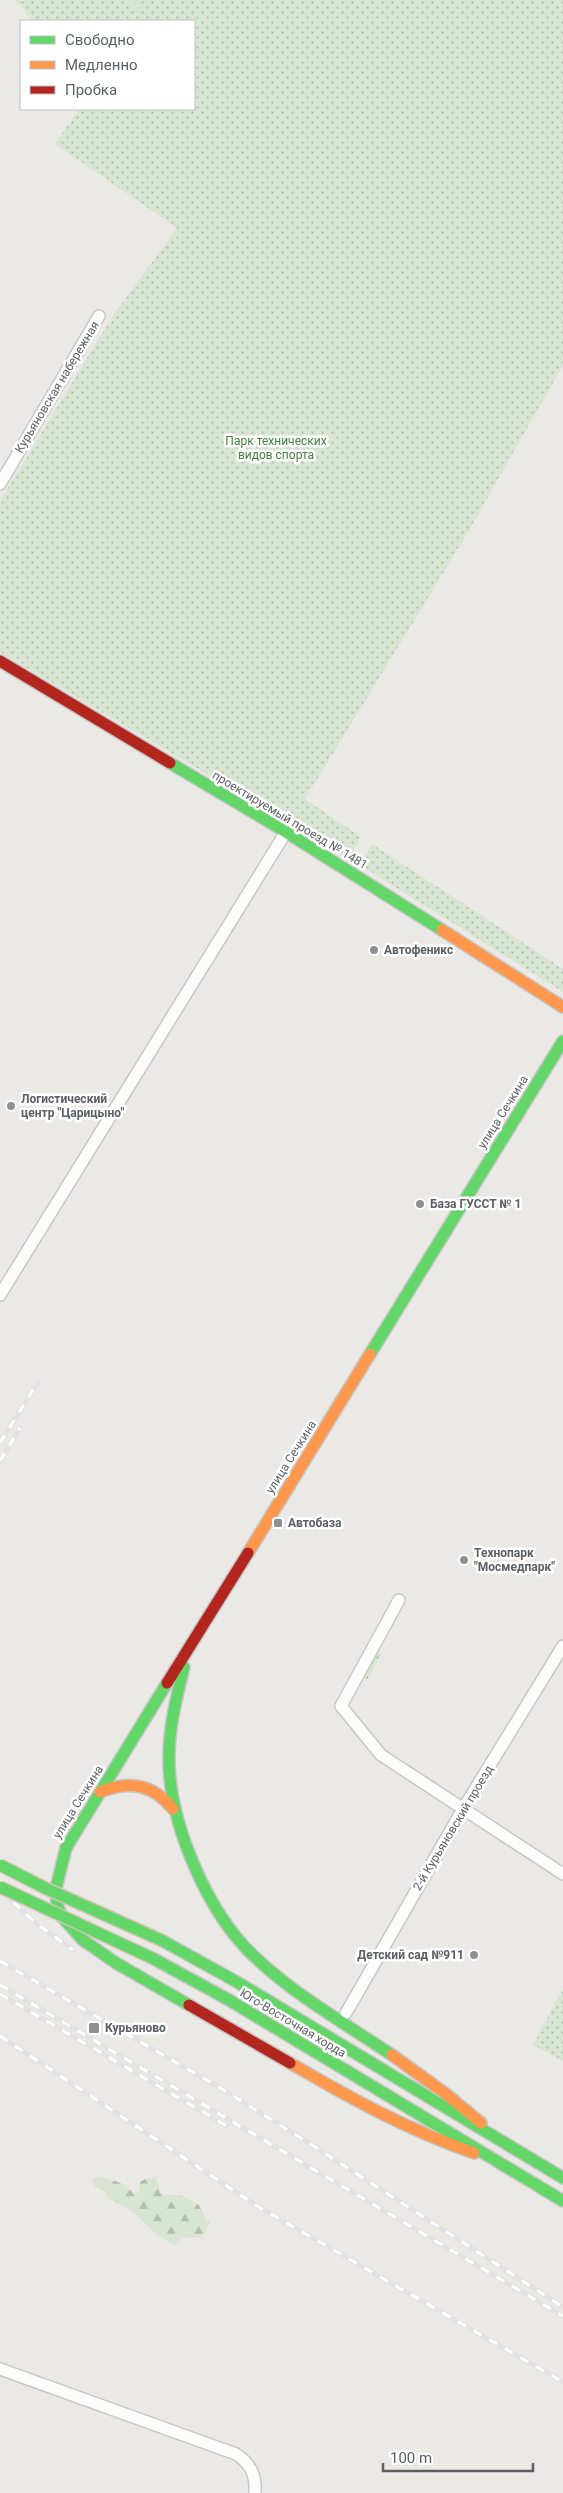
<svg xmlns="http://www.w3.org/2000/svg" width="563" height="2493" viewBox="0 0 563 2493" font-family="Roboto,sans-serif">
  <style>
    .grass { fill: url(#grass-dots) }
    .forest { fill: url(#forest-firs) }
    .garden { fill: #d7e5d2 }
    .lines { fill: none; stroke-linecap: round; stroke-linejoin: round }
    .street-casing { stroke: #c7c7c6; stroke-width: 14 }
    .fast-casing { stroke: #c5c6c5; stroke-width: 14 }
    .slow-casing { stroke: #c5c6c5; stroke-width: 14 }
    .jam-casing { stroke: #c5c6c5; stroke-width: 14 }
    .street { stroke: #fcfcfb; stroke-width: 11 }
    .fast { stroke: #63d668; stroke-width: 11 }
    .slow { stroke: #ff974d; stroke-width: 11 }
    .jam { stroke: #b3261e; stroke-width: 11 }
    .rail-casing { stroke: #e2e2e2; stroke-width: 5 }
    .rail { stroke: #fff; stroke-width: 3; stroke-dasharray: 9; stroke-linecap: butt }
    .fast-bridge-casing { stroke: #d1c5b6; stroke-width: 14; stroke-linecap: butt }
    .fast-bridge { stroke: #63d668; stroke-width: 11 }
    .poi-dot { fill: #8e9091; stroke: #fff; stroke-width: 2 }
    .labels { text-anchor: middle; stroke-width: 5; stroke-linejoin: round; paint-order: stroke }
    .street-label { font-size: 12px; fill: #5c6063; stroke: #fff }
    .park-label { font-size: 12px; fill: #43813c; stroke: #fff }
    .poi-label { font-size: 12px; font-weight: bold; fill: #5c6063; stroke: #fff; text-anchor: start }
  </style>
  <defs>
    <pattern id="grass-dots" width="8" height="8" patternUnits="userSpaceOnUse" patternTransform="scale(1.25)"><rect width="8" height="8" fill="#d7e5d2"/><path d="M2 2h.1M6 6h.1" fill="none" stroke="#b2bdae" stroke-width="1.8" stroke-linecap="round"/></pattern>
    <pattern id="forest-firs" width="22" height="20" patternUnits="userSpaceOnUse" patternTransform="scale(1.25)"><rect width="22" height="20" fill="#d7e5d2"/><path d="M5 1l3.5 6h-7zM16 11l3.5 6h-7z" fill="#b2bdae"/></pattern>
  </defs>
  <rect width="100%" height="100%" fill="#ebe9e6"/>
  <g class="grass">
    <polygon points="15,0 563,0 563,365 464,539 305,799 361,837 349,858 0,652 0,501 114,314 177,228 55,144 79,109 194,109 194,21 33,21"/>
    <polygon points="372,844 563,969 563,992 360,865"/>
    <polygon points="376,1651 381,1655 367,1680 361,1677"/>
    <polygon points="563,1989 563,2061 533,2045"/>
  </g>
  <polygon class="forest" points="98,2176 121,2183 134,2193 139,2193 140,2182 145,2179 156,2177 160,2192 164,2195 180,2195 199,2205 206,2219 210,2222 203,2237 183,2238 175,2245 156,2234 132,2211 108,2198 105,2191 95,2187 92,2180"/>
  <polygon class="garden" points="121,0 143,0 136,11"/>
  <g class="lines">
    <defs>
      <g id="street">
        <polyline points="0,484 99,316"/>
        <polyline points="0,1295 286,832"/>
        <polyline points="399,1600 341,1706 381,1755 563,1874"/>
        <polyline points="346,2013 463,1809 563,1646"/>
        <path d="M 0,2369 L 236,2454 C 251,2464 256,2475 255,2493"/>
      </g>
      <g id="fast">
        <polyline points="170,763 286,832 442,930"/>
        <polyline points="370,1354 563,1041"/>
        <path d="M 184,1667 C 176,1699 168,1731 169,1764 C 171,1827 209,1916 256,1958 C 296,1996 346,2024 392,2055"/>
        <polyline points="167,1683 66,1848 56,1888 57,1904 62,1917 83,1940 116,1963 189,2005"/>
        <polyline points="163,1941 237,1982 563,2178"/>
        <polyline points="154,1959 229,2000 563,2201"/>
      </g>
      <g id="slow">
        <polyline points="442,930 563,1007"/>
        <polyline points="248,1553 370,1354"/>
        <path d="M 100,1792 C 129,1780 153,1784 173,1809"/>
        <polyline points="392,2055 446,2094 481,2123"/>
        <path d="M 290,2063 C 352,2099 406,2129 474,2153"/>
      </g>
      <g id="jam">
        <polyline points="0,661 170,763"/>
        <polyline points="167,1683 248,1553"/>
        <polyline points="189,2005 290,2063"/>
      </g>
    </defs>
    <use href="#street" class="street-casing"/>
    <use href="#fast" class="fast-casing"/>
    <use href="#slow" class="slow-casing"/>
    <use href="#jam" class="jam-casing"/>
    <use href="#street" class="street"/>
    <use href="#fast" class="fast"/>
    <use href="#slow" class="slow"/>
    <use href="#jam" class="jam"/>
    <defs>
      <g id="rail">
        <polyline points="0,1443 38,1382"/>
        <polyline points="0,1461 20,1428"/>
        <polyline points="0,1890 37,1924 73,1950"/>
        <polyline points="0,1961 217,2086 309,2143 563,2307"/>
        <polyline points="0,1985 563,2316"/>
        <polyline points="0,1994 227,2126"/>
        <polyline points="0,2036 257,2206 563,2382"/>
      </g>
    </defs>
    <use href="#rail" class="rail-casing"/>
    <use href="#rail" class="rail"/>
    <defs>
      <g id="fast-bridge">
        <polyline points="0,1865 45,1888 163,1941"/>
        <polyline points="0,1887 154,1959"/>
      </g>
    </defs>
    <use href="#fast-bridge" class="fast-bridge-casing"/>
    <use href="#fast-bridge" class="fast-bridge"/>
  </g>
  <g class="poi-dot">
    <circle cx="374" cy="950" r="5"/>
    <circle cx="11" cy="1106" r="5"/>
    <circle cx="420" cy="1204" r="5"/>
    <rect x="273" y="1518" width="10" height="10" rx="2.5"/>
    <circle cx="464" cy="1560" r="5"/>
    <circle cx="474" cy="1955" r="5"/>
    <rect x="88" y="2022" width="12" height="12" rx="2.5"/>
  </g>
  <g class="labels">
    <g class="street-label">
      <text transform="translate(57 387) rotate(-59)" y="4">Курьяновская набережная</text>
      <text transform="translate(290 820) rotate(31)" y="4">проектируемый проезд № 1481</text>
      <text transform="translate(503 1112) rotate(-58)" y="4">улица Сечкина</text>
      <text transform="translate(291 1457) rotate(-58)" y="4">улица Сечкина</text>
      <text transform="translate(78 1802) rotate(-58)" y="4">улица Сечкина</text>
      <text transform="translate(453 1828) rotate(-59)" y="4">2-й Курьяновский проезд</text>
      <text transform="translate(293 2023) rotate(31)" y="4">Юго-Восточная хорда</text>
    </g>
    <g class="park-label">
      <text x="276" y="445">Парк технических<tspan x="276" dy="14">видов спорта</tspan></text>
    </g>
    <g class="poi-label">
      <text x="384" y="954">Автофеникс</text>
      <text x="21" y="1103">Логистический<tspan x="21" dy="14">центр "Царицыно"</tspan></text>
      <text x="430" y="1208">База ГУССТ № 1</text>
      <text x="288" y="1527">Автобаза</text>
      <text x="474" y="1557">Технопарк<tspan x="474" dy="14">"Мосмедпарк"</tspan></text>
      <text x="464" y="1959" text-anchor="end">Детский сад №911</text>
      <text x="105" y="2032">Курьяново</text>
    </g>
  </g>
  <rect x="20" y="20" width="175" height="90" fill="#ffffff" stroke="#bebfc1"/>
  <rect x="30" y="36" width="25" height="8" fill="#63d668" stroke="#bebfc1"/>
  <text x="65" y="45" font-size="15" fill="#5c6063">Свободно</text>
  <rect x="30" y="61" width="25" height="8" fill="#ff974d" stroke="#bebfc1"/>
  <text x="65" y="70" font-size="15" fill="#5c6063">Медленно</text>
  <rect x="30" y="86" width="25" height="8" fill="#b3261e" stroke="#bebfc1"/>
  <text x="65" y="95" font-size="15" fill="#5c6063">Пробка</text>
  <path d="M383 2463v8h150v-8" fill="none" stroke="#5c6063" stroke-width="2.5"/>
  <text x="390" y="2463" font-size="15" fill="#5c6063" stroke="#ffffff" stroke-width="4" paint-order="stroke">100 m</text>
</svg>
